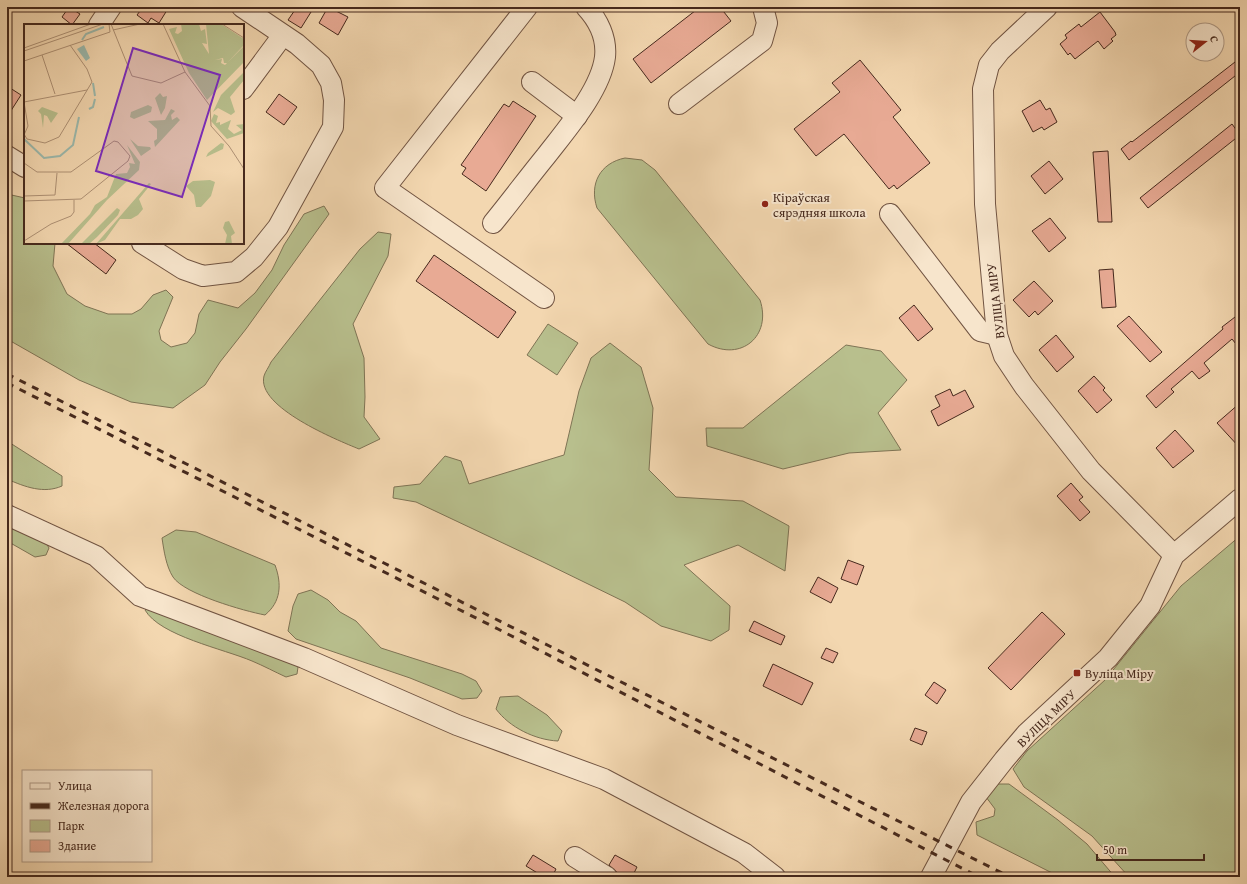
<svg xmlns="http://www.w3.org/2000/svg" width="1247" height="884" viewBox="0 0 1247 884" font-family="'Gentium Book Plus',serif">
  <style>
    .green { fill: #b8bf8d; stroke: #7f7455 }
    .building { fill: #e8aa94; stroke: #46291d }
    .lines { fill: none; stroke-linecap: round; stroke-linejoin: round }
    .minor-casing { stroke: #715442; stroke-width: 22 }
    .minor { stroke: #f7e5cc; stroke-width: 20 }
    .rail { stroke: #46291d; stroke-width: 3; stroke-dasharray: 7 7; stroke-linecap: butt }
    .poi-dot { fill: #8f2418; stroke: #f7e5cc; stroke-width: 1.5 }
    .labels { text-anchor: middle; stroke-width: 4; stroke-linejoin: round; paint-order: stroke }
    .poi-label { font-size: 13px; fill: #46291d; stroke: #f7e5cc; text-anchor: start }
    .street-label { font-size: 13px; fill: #46291d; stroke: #f7e5cc }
    .inset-river { fill: none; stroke: #9bb9ad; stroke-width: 2 }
    .inset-road { fill: none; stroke: #ae9175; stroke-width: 1 }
    .view { fill: #7b2cbf; fill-opacity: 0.15; stroke: #7b2cbf; stroke-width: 2 }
    .inset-edge { fill: none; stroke: #46291d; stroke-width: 2 }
  </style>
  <rect width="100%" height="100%" fill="#f3d7b0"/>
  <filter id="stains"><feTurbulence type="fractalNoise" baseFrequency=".005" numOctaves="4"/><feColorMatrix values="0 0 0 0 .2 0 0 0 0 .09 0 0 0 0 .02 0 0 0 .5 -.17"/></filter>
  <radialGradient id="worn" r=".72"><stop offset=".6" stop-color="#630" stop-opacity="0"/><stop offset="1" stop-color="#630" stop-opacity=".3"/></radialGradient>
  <g class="green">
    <path d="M 625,158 L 642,160 L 655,170 L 760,300 C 772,336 741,362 708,344 L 597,208 C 589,184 600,163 625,158 Z"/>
    <polygon points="7,194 25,198 25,243 55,243 53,266 67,294 85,306 108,314 132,314 141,309 153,295 166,290 173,297 159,331 161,340 171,347 187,343 195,333 199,314 208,300 238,308 255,293 272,270 284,245 304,214 324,206 329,214 246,329 220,362 205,385 173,408 131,402 79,380 7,339"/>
    <path d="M 378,232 L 391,234 L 388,256 L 353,324 L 364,358 L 365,397 L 364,417 L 380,439 L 359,449 C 337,440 256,407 264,376 C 265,372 269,367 271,362 L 360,249 Z"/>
    <polygon points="548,324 578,343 557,375 527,355"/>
    <polygon points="610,343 641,367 653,408 649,470 676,497 743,501 789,526 785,571 738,545 684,565 730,606 729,630 711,641 661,626 625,602 543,562 416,502 393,498 394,487 420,484 445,456 461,461 469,484 564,455 579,391 591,358"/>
    <polygon points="846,345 881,351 907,380 878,413 901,450 849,453 783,469 707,446 706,428 743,428"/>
    <path d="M 7,441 L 62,476 L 62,486 C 44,494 25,487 7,479 Z"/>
    <polygon points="7,521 41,534 49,548 46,555 35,557 7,541"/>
    <path d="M 176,530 L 196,532 L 275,565 C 282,584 281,602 265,615 C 244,611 184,594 173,577 C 166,566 164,551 162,538 Z"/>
    <polygon points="1240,536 1240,877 1129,877 1092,836 1024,787 1013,769 1027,751 1105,680 1181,586"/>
    <polygon points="311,590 328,600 340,612 356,621 381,648 462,674 476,681 482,691 477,698 462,699 410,678 296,639 288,631 293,606 298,594"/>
    <path d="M 151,605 L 289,658 L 298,667 L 297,674 L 286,677 C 275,672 264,666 252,661 C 224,649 160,636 145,610 Z"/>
    <path d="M 518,696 L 547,715 L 562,731 L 558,741 C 535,740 509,727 496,709 L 500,697 Z"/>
    <polygon points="994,784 1009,784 1058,820 1087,844 1115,877 1060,877 977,835 976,822 994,816 995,809 986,797"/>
  </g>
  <g class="building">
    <polygon points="69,7 80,14 72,25 62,17"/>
    <polygon points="135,7 169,7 159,23 151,18 148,23 137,15 140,11"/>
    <polygon points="297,7 303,7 311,12 301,28 288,20"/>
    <polygon points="328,7 348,17 338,35 319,23"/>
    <polygon points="700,7 720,7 731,21 651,83 633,59"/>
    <polygon points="1100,12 1115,32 1116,35 1111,39 1113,41 1104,49 1098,41 1075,59 1070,53 1068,55 1060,44 1067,38 1065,35 1079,24 1081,27"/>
    <polygon points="860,60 901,110 893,117 930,163 897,189 894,185 889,189 844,134 816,156 794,129 840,92 832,83"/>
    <polygon points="1235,62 1240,69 1240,72 1129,160 1121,149 1131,141 1132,142"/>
    <polygon points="7,86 21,95 7,117"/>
    <polygon points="279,94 297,107 284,125 266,112"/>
    <polygon points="1040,100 1046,110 1050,108 1057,122 1044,130 1042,127 1033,132 1022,111"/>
    <polygon points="513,101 536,116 486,191 462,174 466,168 461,165 504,104 509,107"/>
    <polygon points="1232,124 1240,135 1148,208 1140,198"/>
    <polygon points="1108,151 1112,222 1098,222 1093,152"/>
    <polygon points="1049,161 1063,179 1045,194 1031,176"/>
    <polygon points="1050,218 1066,238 1049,252 1032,231"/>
    <polygon points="66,243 94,243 116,260 106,274"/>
    <polygon points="434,255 516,312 498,338 416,281"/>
    <polygon points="1113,269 1116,307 1102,308 1099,270"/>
    <polygon points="1034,281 1053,301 1038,315 1035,311 1029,317 1013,300"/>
    <polygon points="914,305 933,329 918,341 899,318"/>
    <polygon points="1129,316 1162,352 1150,362 1117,326"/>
    <polygon points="1235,317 1240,323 1240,349 1232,339 1204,363 1210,371 1199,379 1192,371 1171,389 1174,392 1156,408 1146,396 1223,329 1222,327"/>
    <polygon points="1056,335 1074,357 1057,372 1039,350"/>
    <polygon points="1094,376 1105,388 1103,390 1112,400 1097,413 1078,391"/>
    <polygon points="950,389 953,396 965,390 974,407 938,426 931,411 940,406 935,396"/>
    <polygon points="1240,403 1240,448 1217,423"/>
    <polygon points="1175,430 1194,451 1173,468 1156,448"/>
    <polygon points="1071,483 1083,497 1079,500 1090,512 1080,521 1057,496"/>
    <polygon points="848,560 864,566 857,585 841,579"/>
    <polygon points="818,577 838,588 831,603 810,592"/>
    <polygon points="1042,612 1065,634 1011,690 988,668"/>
    <polygon points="754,621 785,636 781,645 749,631"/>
    <polygon points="826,648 838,653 833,663 821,658"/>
    <polygon points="773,664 813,683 802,705 763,686"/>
    <polygon points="934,682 946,690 937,704 925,695"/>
    <polygon points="915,728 927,732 922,745 910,740"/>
    <polygon points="533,855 556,869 552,877 544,877 526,866"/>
    <polygon points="615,855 637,867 632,877 622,877 609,865"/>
  </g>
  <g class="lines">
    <defs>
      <g id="minor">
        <polyline points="527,7 385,188 544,298"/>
        <polyline points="1047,7 1000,51 989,65 983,89 985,204 997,335 1004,356 1024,386 1091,471 1174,555"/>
        <polyline points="99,25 111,7"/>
        <polyline points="532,82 577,116"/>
        <polyline points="243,89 283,35"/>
        <polyline points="679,104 762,41 767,23 763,7"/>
        <polyline points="7,156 25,167"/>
        <polyline points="890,214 980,331 997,335"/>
        <path d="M 493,223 C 511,201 528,178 546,156 C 566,130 601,90 605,57 C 607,38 598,20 586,7"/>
        <polyline points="142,243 183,269 203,276 236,272 254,257 278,227 333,127 334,100 331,83 321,65 297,44 242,7"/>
        <polyline points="7,515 96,556 140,596 304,658 457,725 604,779 744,853 775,877"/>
        <polyline points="575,857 607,877"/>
        <polyline points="931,877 971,802 1004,760 1027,733 1108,658 1150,606 1174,555 1240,499"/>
      </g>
    </defs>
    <use href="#minor" class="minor-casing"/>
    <use href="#minor" class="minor"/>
    <g class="rail">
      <polyline points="7,374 1010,877"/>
      <polyline points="7,383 498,629 979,877"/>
    </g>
  </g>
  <g class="poi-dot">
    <circle cx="765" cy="204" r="4"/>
    <rect x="1073" y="669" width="8" height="8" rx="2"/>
  </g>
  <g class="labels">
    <g class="poi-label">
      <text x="773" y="202">Кіраўская<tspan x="773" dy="15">сярэдняя школа</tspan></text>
      <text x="1085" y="678">Вуліца Міру</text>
    </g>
    <g class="street-label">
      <text transform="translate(995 301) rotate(-97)" y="5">ВУЛІЦА МІРУ</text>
      <text transform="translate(1046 718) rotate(-44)" y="5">ВУЛІЦА МІРУ</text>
    </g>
  </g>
  <g transform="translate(24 24)">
    <rect width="220" height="220" fill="#f3d7b0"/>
    <path d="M 157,0 L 175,0 L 177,7 L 181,5 L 183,20 L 178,19 L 185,30 L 182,0 L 197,0 L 220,15 L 220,21 L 203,39 L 200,39 L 199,34 L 191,36 L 198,35 L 197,39 L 201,41 L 220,22 L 220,32 L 197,57 L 220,32 L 220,38 L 183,76 L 165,49 L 145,5 L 153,3 L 151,9 L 154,10 L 158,7 ZM 220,48 L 220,56 L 206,73 L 211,88 L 207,91 L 194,84 L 189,88 L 197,71 ZM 136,69 L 139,73 L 143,72 L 141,84 L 137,91 L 131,74 ZM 124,81 L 128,83 L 127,88 L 110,95 L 106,93 L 107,88 ZM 18,83 L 34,89 L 27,99 L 23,92 L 20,91 L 19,104 L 17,90 L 14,87 ZM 147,85 L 151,87 L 147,91 L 148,96 L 153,93 L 156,96 L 131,123 L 130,117 L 133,115 L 133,105 L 124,97 L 141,96 ZM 190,90 L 194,92 L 192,99 L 196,98 L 196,101 L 207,96 L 204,105 L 210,110 L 218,106 L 212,101 L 220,100 L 220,109 L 203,115 L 187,97 ZM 106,115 L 114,122 L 126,123 L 127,125 L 117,132 ZM 197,119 L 200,120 L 199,125 L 182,133 L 184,129 ZM 103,121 L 116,138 L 115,146 L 83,176 L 44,220 L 37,220 L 66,190 L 71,181 L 83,173 L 92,150 L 103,149 L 106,143 L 105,139 L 111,140 ZM 186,156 L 191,158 L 187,172 L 177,183 L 172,183 L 170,171 L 162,162 L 169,157 ZM 125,159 L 127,160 L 115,175 L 119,185 L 114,191 L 107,195 L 96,195 L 81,216 L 72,220 ZM 93,184 L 96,186 L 94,191 L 73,213 L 65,220 L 57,220 ZM 205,197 L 211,209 L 207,212 L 208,220 L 201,220 L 203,211 L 199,204 L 201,198 Z" fill="#b8bf8d"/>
    <path d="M 60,21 L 66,34 L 62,37 L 53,25 Z" fill="#9bb9ad"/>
    <path class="inset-river" d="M 58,16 L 62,10 L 80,3M 69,59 L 71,72M 65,85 L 69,83 L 71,75M 0,115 L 20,134 L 36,132 L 49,121 L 55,93"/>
    <path class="inset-road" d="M 87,0 L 108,52 L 137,59 L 161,48M 139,0 L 161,48 L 186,82 L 187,102 L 205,122 L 220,145M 198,0 L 220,14M 89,6 L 116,0M 0,24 L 67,0M 0,27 L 79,0M 18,31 L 31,70M 0,37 L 86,8 L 85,0M 0,78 L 63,66M 0,110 L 3,115 L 21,119 L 35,113 L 68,58 L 63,45 L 46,21M 0,111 L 4,102 L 0,78M 0,139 L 13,148 L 47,148 L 90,117 L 94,118 L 106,132 L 104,137 L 57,175 L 0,177M 0,172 L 31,171 L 33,149M 0,217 L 27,200 L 47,192 L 50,188 L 50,176"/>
    <path class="view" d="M 109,24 L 196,51 L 158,173 L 72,147 Z"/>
    <rect width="220" height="220" class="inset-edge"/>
  </g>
  <rect width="1247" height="884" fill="none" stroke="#f3d7b0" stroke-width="24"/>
  <rect x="8" y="8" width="1231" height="868" fill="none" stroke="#46291d" stroke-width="2"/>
  <rect x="12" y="12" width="1223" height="860" fill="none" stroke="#46291d"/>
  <rect x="22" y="770" width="130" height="92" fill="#f7e5cc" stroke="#b09a86"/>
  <rect x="30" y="783" width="20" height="6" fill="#f7e5cc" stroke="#b09a86"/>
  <text x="58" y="790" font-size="12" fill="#46291d">Улица</text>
  <rect x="30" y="803" width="20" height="6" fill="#46291d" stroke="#b09a86"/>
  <text x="58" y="810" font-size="12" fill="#46291d">Железная дорога</text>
  <rect x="30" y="820" width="20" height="12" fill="#b8bf8d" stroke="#b09a86"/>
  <text x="58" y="830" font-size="12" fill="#46291d">Парк</text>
  <rect x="30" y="840" width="20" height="12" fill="#e8aa94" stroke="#b09a86"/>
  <text x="58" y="850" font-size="12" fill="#46291d">Здание</text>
  <g transform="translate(1205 42) rotate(73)"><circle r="19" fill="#f7e5cc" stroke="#b09a86"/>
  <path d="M0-3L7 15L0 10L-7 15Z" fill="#8f2418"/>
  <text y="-6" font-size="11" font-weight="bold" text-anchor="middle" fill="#46291d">С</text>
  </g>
  <path d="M1097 854v6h107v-6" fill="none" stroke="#46291d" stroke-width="2"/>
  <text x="1103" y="854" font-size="12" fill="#46291d" stroke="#f7e5cc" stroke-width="3" paint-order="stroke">50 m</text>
  <rect width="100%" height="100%" filter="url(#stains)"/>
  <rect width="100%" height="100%" fill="url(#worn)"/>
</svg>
